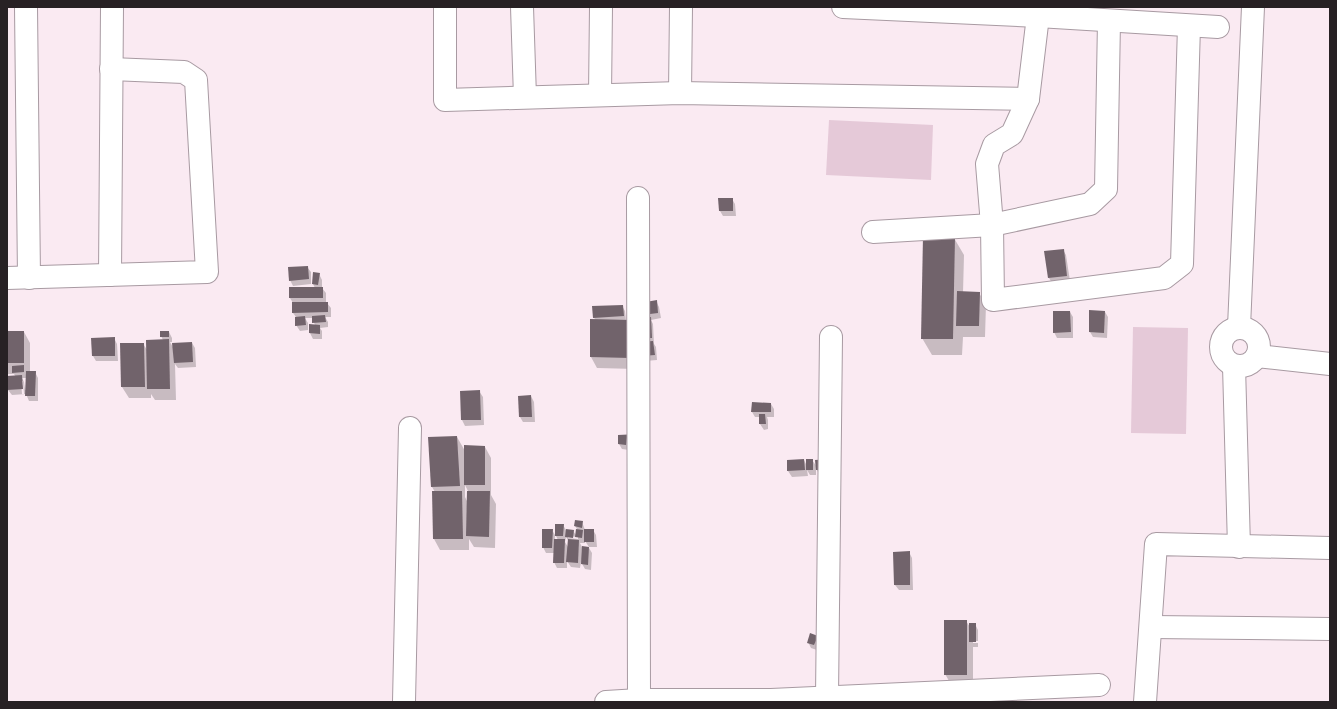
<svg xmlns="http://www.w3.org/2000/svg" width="1337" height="709" viewBox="0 0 1337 709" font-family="Ubuntu,sans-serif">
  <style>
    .green { fill: #e5c9d8 }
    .shadow { fill: #0003; fill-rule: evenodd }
    .building { fill: #71636b }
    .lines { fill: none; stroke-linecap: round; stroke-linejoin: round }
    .minor-casing { stroke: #a89aa2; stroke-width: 24 }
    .minor { stroke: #fff; stroke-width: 22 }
  </style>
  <rect width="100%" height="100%" fill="#faeaf2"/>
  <g class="green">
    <polygon points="829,120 933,125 931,180 826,175"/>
    <polygon points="1133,327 1188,328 1186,434 1131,433"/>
  </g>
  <g class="shadow">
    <polygon points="732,199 735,204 736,216 723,216 720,211"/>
    <polygon points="954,238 964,255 963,293 979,293 986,304 985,337 963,337 962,355 932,355 922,338"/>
    <polygon points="1063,250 1066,255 1070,281 1052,283 1049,278"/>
    <polygon points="307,267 311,272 311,284 293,286 290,280"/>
    <polygon points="314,274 319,274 322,280 322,288 326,293 326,303 327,303 331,308 331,317 325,317 328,322 328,327 320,328 322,331 322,339 313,339 310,333 310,326 315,326 313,318 305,318 308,323 308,330 300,331 296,325 296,317 293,313 293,303 290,298 290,288 315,288 313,284"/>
    <polygon points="656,301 659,307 661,318 651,320 653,324 654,344 656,347 657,360 645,361 640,319"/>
    <polygon points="622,306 625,311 626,321 636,369 597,368 591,357 595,320 594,317"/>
    <polygon points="1070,312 1073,317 1073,338 1057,338 1054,332"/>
    <polygon points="1105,312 1108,317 1107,338 1093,337 1090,332"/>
    <path d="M 7,332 L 24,332 L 30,343 L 30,372 L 35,372 L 38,378 L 38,401 L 29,401 L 26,394 L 12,395 L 8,390 L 16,377 L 14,374 L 7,374 ZM 22,378 L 27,378 L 26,390 L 25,390 L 24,382 ZM 21,381 L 23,381 L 24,394 L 22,394 Z"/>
    <polygon points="169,332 172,338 172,342 170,342 174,349 192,343 195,348 196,367 178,368 175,364 176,400 155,400 151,394 151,398 129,398 122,387 143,344 148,351 163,340 161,336"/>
    <polygon points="114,338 117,344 118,361 96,361 93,356"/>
    <polygon points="479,391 483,397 484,425 465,426 462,420 461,392"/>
    <polygon points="531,396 534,402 535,422 523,422 520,417"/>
    <polygon points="771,404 774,409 774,417 767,417 768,420 768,429 764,430 760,424 760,417 755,417 752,412"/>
    <polygon points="637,435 629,450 622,449 619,444 619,436"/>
    <path d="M 457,437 L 465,451 L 485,447 L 491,458 L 491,495 L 496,504 L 495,548 L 474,547 L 469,539 L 469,550 L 440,550 L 434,539 L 435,492 L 432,487 L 429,438 ZM 465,485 L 468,491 L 468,503 L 465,497 Z"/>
    <polygon points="804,460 807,466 812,460 817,467 816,460 820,476 816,468 816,475 810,475 807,470 808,476 792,477 788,471 788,461"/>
    <path d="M 582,522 L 585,530 L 593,530 L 596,535 L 597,547 L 589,547 L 585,541 L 585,543 L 580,543 L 582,547 L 589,548 L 592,553 L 591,570 L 585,569 L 581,562 L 580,568 L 571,567 L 567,561 L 567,568 L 557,568 L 554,562 L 554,553 L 546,553 L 543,547 L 552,530 L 555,535 L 555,540 L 558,540 L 556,536 L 563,525 L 566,530 L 573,531 L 576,535 L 577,529 L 575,526 ZM 568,536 L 578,537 L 578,539 L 568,538 ZM 566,537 L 569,542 L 568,547 L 565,542 Z"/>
    <polygon points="909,552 912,558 913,590 899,590 895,585"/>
    <polygon points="966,621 970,627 975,624 978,630 978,641 973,641 973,643 978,643 978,647 973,647 973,686 952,686 945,674"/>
    <polygon points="817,636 817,650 811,648 808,642"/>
  </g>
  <g class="building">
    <polygon points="718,198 733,198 733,211 719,211"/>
    <polygon points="923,236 955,237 953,339 921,339"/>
    <polygon points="1064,249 1067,276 1048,278 1044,251"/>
    <polygon points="308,266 309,279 289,281 288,267"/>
    <polygon points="313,272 320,273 318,285 312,284"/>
    <rect x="289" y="287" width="34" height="11"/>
    <polygon points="957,291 980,292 979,326 956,326"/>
    <polygon points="657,300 658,313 642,315 640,303"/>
    <polygon points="292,302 328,302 328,312 292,313"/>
    <polygon points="623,305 624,316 593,318 592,306"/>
    <polygon points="1089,310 1105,311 1104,333 1089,332"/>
    <polygon points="1053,311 1070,311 1071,332 1053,333"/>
    <polygon points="325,315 326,322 312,323 312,316"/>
    <polygon points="305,316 306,325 295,326 295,317"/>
    <polygon points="651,317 652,338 640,338 639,318"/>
    <polygon points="590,319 630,320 630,358 590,357"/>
    <polygon points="309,324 320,325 320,334 309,333"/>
    <rect x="7" y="331" width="17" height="32"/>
    <rect x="160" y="331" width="9" height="6"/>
    <polygon points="115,337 115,356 92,356 91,338"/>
    <polygon points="169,339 170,389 147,389 146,340"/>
    <polygon points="653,341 655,355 641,356 639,342"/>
    <polygon points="192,342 193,362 174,363 172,343"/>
    <polygon points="120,343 144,343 145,387 121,387"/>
    <polygon points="24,365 24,372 12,373 12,366"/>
    <polygon points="26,371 36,371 35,396 25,396"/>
    <polygon points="22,375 23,389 7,390 7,376"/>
    <polygon points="480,390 481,420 461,420 460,391"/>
    <polygon points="531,395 532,417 519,417 518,396"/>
    <polygon points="752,402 771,403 771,412 751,412"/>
    <polygon points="759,414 765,414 766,424 759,424"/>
    <polygon points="638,434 628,450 627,437 626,445 618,444 618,435"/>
    <polygon points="457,436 460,486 431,487 428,437"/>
    <polygon points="464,445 485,446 485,485 464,485"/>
    <polygon points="804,459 805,470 787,471 787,460"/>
    <rect x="806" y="459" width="7" height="11"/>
    <polygon points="828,459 828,470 816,470 815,460"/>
    <polygon points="432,491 462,491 463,539 433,539"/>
    <polygon points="467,491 490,491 489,537 466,536"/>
    <polygon points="575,520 583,521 582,528 574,526"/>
    <polygon points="555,524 564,524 563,536 555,536"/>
    <polygon points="542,529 553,529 552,548 542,548"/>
    <polygon points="566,529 574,530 573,538 565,537"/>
    <polygon points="576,529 583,530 582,538 575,537"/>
    <rect x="584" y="529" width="10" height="13"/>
    <polygon points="554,539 565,539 564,563 553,563"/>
    <polygon points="568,539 579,540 578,563 566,562"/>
    <polygon points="582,546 589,547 588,565 581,564"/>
    <polygon points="910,551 910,585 894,585 893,552"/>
    <rect x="944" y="620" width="23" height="55"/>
    <rect x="969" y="623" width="7" height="19"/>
    <polygon points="810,633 818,636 814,645 807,643"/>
  </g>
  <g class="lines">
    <defs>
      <g id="minor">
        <polyline points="26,7 29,278"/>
        <polyline points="445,7 445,100 680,93 1028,99"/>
        <polyline points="522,7 525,97"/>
        <polyline points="843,7 1038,16 1218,27"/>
        <polyline points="1038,16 1028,99 1012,134 994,145 987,164 992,225 993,300 1164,278 1182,264 1189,26"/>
        <polyline points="680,93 681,7"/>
        <polyline points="600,95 601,7"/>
        <polyline points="638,198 639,700"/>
        <polyline points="873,232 992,225 1090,204 1106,189 1109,21"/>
        <polyline points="110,275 112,7"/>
        <polyline points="7,278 207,272 196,80 184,72 111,69"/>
        <polyline points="1239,327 1253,7"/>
        <circle cx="1240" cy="347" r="19"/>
        <polyline points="1257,356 1330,364"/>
        <polyline points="1234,366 1239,547"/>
        <polyline points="1151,627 1330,629"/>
        <polyline points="827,697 831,337"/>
        <polyline points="404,702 410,428"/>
        <polyline points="606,702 639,700 771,700 1099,685"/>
        <polyline points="1145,702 1156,544 1330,548"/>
      </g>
    </defs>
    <use href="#minor" class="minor-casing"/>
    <use href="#minor" class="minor"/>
  </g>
  <rect width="1337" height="709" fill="none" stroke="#272124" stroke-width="16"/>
</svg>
